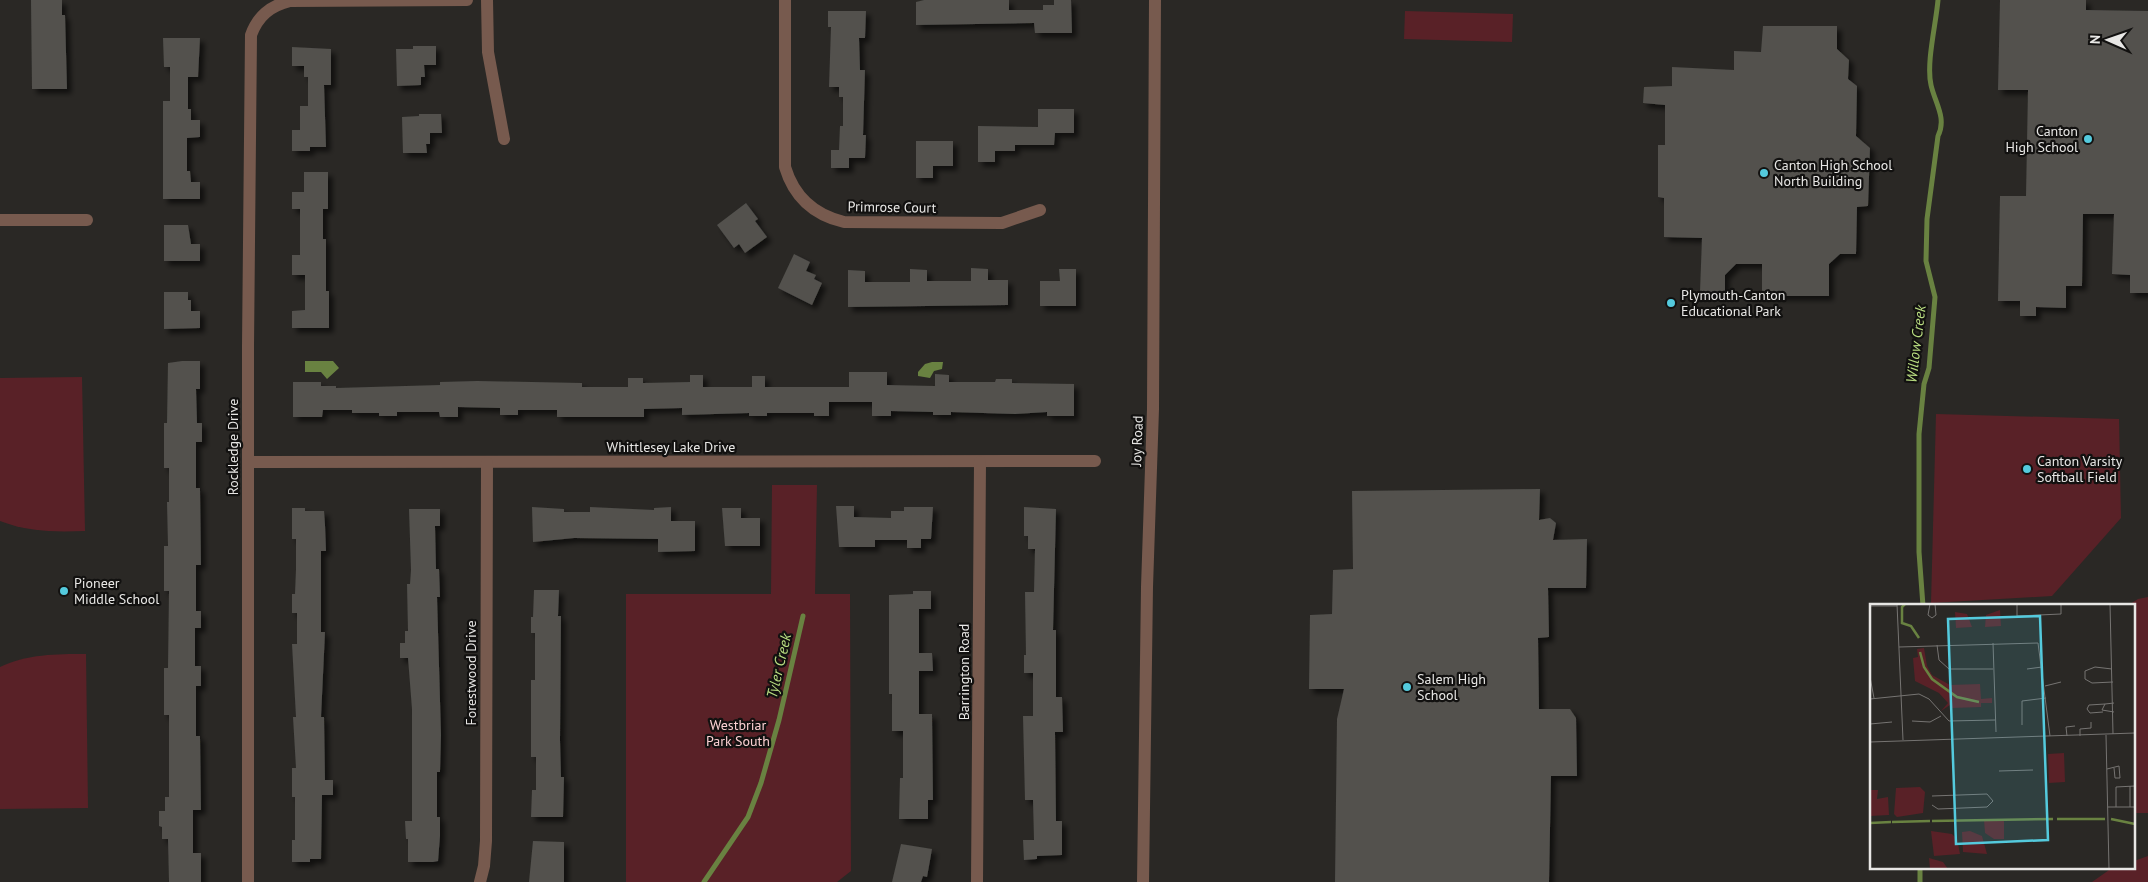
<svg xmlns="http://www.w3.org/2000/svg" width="2148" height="882" viewBox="0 0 2148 882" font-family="'PT Sans',sans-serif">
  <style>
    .green { fill: #592127 }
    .water { fill: #698241 }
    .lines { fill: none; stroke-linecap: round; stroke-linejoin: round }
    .stream { stroke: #698241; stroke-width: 5 }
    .building { fill: #52514d; filter: url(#shadow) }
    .minor { stroke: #775a4e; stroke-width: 12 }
    .poi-dot { fill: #54cadd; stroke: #121110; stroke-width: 2 }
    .labels { text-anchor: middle; stroke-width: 4.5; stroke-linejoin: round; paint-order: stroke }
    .poi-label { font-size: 14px; fill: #e8e7e5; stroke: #121110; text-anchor: start }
    .street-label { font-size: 14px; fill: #e8e7e5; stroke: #121110 }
    .park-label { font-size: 14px; fill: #fcd0d2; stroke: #121110 }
    .water-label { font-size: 15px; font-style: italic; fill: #b9dd81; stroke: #121110 }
    .inset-river { fill: none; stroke: #698241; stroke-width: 2.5 }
    .inset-road { fill: none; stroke: #767472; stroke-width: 1 }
    .view { fill: #54cadd; fill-opacity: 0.15; stroke: #54cadd; stroke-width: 2.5 }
    .inset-edge { fill: none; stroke: #e8e7e5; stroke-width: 2.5 }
  </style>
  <defs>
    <filter id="shadow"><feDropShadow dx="4.5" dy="4.5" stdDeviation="2.5" flood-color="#0009"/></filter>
  </defs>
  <rect width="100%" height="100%" fill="#2a2825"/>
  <g class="green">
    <polygon points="1405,11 1513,14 1512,42 1404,39"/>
    <path d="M 82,377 L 85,531 C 55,532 28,532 0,521 L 0,378 Z"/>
    <polygon points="1936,414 2119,419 2121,518 2052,596 1931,603"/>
    <polygon points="772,485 817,485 815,594 850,594 851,871 837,882 626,882 626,594 771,594"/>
    <polygon points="2148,597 2148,813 2134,813 2134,606 2127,606 2138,599"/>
    <path d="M 86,654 L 88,808 L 0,809 L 0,667 C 27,654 56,654 86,654 Z"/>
    <polygon points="2148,856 2148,882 2092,882 2112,868 2134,868 2134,861"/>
  </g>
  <g class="water">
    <polygon points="305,361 333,361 339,368 327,379 321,372 305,372"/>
    <polygon points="932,362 943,362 942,369 934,371 930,378 918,376 918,372 925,364"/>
  </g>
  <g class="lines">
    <g class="stream">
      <path d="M 1923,606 L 1919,552 L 1919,434 L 1924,384 L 1929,368 L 1935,297 L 1926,261 L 1927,219 L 1938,136 C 1947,118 1935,103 1931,85 C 1926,63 1936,24 1938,0"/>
      <polyline points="704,882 748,817 761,783 779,720 803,616"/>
      <polyline points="1920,882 1920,868"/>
    </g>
  </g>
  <g class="building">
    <polygon points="31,0 62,0 62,15 65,15 67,89 32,89"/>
    <polygon points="924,0 1009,0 1009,10 1043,10 1043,5 1054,5 1054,0 1071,0 1072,33 1035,33 1034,23 916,25 916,2"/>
    <polygon points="2000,0 2086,0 2086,10 2148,11 2148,293 2130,293 2130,275 2112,274 2114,214 2083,214 2082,286 2066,286 2066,308 2036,307 2036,316 2020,316 2020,301 1998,301 2000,196 2026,196 2028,90 1998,90"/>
    <polygon points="828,11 866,11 865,38 859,38 860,70 865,70 863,135 866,135 865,158 849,158 849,168 831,168 831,150 839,150 840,126 843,126 843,97 839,97 839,87 829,87 831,27 828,27"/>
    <polygon points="1763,26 1837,26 1837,49 1849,60 1848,79 1857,86 1856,136 1870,148 1868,206 1857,207 1856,254 1840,254 1829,264 1829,296 1762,296 1762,264 1736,264 1725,275 1725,292 1700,292 1702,238 1664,237 1664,198 1658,197 1658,145 1665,145 1665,105 1643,103 1644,87 1672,86 1672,67 1734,70 1734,51 1761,52"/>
    <polygon points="163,38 200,38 198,77 188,77 188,109 191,109 191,120 200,120 200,137 187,138 187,171 190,171 191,182 200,182 200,199 163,199 163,101 170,101 170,67 164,67"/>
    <polygon points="413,46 436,46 436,65 424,65 425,77 421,77 421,85 397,86 396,49 413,49"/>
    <polygon points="292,47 331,49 331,85 324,85 326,147 310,147 310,151 292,151 292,130 300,130 300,106 308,106 308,77 304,77 304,66 292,66"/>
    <polygon points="1038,109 1074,109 1074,133 1055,133 1054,145 1015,145 1015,151 995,151 995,162 978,162 978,126 1038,127"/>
    <polygon points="419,114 441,114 442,133 430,133 430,144 426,144 427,153 403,153 402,117 419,116"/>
    <polygon points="916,141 953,141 953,166 933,166 933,178 916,178"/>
    <polygon points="304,172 328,172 328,209 323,209 323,239 326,239 326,291 329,291 329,328 292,328 292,311 305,310 305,275 292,275 292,255 300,255 300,209 292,209 292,192 304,192"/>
    <polygon points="746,203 758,219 755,221 767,237 745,253 739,244 734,248 717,225"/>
    <polygon points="164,225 188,225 191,244 200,244 200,261 164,261"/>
    <polygon points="794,254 810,262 806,271 816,275 814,279 822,283 812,305 778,288"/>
    <polygon points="971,268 988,269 988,280 1008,280 1008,305 848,307 848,270 865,271 865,282 910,282 910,269 927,270 927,281 971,281"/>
    <polygon points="1059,269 1076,269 1076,306 1040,306 1040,281 1060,281"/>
    <polygon points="164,292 188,292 188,300 191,300 191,311 200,311 200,328 164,329"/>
    <polygon points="182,361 200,361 200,389 196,389 197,423 202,423 202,442 196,442 196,488 200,488 201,565 196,565 196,611 201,611 201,628 195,628 195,666 201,666 201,686 196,686 196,736 200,736 201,810 193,810 193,853 201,853 201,882 169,882 168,839 162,839 162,827 159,826 159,811 165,811 165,797 169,797 169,715 164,715 164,668 168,668 169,591 164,591 164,546 168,546 167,502 169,502 169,468 164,468 164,423 167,423 168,363"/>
    <polygon points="849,372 887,372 887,385 935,386 935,374 949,375 949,382 995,382 996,379 1012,379 1012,383 1074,384 1074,416 1047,416 1047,412 1015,414 951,412 951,415 933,415 933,412 891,411 891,416 872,416 872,402 829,402 829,416 814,416 814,413 767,413 767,416 749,416 749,413 682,415 682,408 644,409 644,417 557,417 557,410 518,410 518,415 500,415 500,408 458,407 458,417 440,417 439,412 397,412 397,416 379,416 379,413 352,413 352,410 323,410 322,417 293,417 293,382 321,382 321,386 336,386 336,388 440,385 440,382 477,381 582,383 582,387 628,387 628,378 643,378 643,383 690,382 690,375 703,375 703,387 752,387 752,376 765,376 765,387 849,387"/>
    <polygon points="1540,489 1539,520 1550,518 1556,523 1553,540 1587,539 1586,588 1548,588 1549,637 1538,638 1539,709 1570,709 1576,718 1577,776 1551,776 1549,882 1335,882 1337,719 1344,689 1309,689 1310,615 1332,614 1333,570 1353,569 1352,491"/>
    <polygon points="836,506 854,506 854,517 891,518 891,511 904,511 904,507 933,507 931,539 921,539 921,548 907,548 907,540 875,540 875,547 839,547"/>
    <polygon points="532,507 564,509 564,512 590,512 590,507 654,510 654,508 671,507 671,521 695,521 695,551 658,552 658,539 574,538 533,542"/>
    <polygon points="1024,507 1056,509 1053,630 1056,630 1056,697 1062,697 1063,732 1055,732 1056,821 1062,821 1062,855 1037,856 1037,859 1024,860 1023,840 1034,840 1033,800 1025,800 1023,716 1033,716 1033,673 1024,673 1024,655 1026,655 1025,592 1034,592 1035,549 1028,549 1028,536 1024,536"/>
    <polygon points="292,508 305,508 305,511 324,511 325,525 326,551 321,551 321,632 325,632 321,717 324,717 325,780 333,780 333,795 322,795 321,859 310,859 310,862 292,862 292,840 295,840 295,797 292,797 292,768 296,768 293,717 296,717 292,644 297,644 297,613 292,613 292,594 295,594 296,569 296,539 292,539"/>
    <polygon points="722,508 741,508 741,518 760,518 760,546 725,546"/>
    <polygon points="409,509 440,509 440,526 435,526 436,569 439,569 440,597 437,597 441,735 440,772 437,772 437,817 440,817 440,836 438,861 433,862 408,862 408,839 406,839 405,821 412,821 412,709 408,658 400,658 400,643 405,643 405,631 408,631 407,584 410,584 411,570"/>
    <polygon points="534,590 559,590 558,616 561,616 560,740 561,777 564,777 563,817 531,817 532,790 536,790 536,757 531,757 531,680 535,680 535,633 531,633 531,617 533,617"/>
    <polygon points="913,591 931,591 931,609 919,609 919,653 932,653 933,671 919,671 919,714 932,714 933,800 928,800 928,819 899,819 900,778 903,778 903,731 892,731 892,694 889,694 889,595 913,594"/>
    <polygon points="533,841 564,842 564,882 529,882"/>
    <polygon points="901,844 932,849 927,877 923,876 921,882 892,882"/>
  </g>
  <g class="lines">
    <g class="minor">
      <polyline points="487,0 488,52 504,139"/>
      <path d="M 785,0 L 785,167 C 794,197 814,215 844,222 L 1002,223 L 1040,210"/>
      <polyline points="0,220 87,220"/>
      <polyline points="248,462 1095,461"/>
      <path d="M 248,882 L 248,346 L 251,35 C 258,16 270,6 290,1 L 467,0"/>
      <polyline points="480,882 484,866 486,841 487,463"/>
      <polyline points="977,882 980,462"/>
      <polyline points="1143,882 1147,587 1153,409 1155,0"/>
    </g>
  </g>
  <g class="poi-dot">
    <circle cx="2088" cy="139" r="5"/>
    <circle cx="1764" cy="173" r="5"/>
    <circle cx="1671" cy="303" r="5"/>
    <circle cx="2027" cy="469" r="5"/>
    <circle cx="64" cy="591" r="5"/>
    <circle cx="1407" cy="687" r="5"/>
  </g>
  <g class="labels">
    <g class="poi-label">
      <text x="2078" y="136" text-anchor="end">Canton<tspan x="2078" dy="16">High School</tspan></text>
      <text x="1774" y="170">Canton High School<tspan x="1774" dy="16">North Building</tspan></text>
      <text x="1681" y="300">Plymouth-Canton<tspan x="1681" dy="16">Educational Park</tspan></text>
      <text x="2037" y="466">Canton Varsity<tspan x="2037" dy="16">Softball Field</tspan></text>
      <text x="74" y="588">Pioneer<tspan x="74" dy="16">Middle School</tspan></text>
      <text x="1417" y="684">Salem High<tspan x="1417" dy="16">School</tspan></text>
    </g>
    <g class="street-label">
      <text transform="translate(892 207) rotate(1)" y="5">Primrose Court</text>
      <text transform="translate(1137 441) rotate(-88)" y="5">Joy Road</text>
      <text transform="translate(233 447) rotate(-90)" y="5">Rockledge Drive</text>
      <text x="671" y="452">Whittlesey Lake Drive</text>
      <text transform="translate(964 672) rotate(-90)" y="5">Barrington Road</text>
      <text transform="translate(471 673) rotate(-90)" y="5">Forestwood Drive</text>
    </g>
    <g class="park-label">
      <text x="738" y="730">Westbriar<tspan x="738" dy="16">Park South</tspan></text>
    </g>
    <g class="water-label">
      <text transform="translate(1916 344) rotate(-83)" y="5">Willow Creek</text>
      <text transform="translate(779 666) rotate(-77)" y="5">Tyler Creek</text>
    </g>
  </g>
  <g transform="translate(1870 604)">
    <rect width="265" height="265" fill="#2a2825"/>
    <path d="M 130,6 L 131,22 L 115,23 L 116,11 ZM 85,8 L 97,10 L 102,23 L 86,24 ZM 54,44 L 57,62 L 62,71 L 80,81 L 110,80 L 111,95 L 122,94 L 122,99 L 111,99 L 111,103 L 82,104 L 80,101 L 71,107 L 78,99 L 69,89 L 45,77 L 43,54 L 48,53 L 47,45 ZM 194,149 L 195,178 L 179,179 L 178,150 ZM 50,183 L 55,188 L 53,209 L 27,213 L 24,210 L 26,184 ZM 0,186 L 8,186 L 7,195 L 18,193 L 19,211 L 0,212 ZM 114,216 L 134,216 L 134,235 L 124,235 L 115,229 ZM 61,227 L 82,230 L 87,235 L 90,250 L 64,252 ZM 100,227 L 112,232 L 117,250 L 93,248 L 92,228 ZM 59,254 L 73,258 L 78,265 L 60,265 Z" fill="#592127"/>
    <path class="inset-river" d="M 35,0 L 32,3 L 32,19 L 41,22 L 49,34M 50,48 L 54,63 L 62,75 L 87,93 L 109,98M 187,215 L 235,215M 241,215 L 265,220M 62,217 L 183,215M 22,218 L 60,217M 0,219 L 21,218"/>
    <path class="inset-road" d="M 27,0 L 33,136M 60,0 L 58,11 L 62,14 L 66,11 L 65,0M 147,0 L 147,12 L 191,10 L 191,0M 240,0 L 243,130M 0,2 L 27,2M 123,39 L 126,128M 67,41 L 69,56 L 79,65 L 123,65M 29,43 L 168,39 L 180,132M 157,65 L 172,63M 242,65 L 225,63 L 215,67 L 215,75 L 222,79 L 243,78M 0,73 L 4,94M 175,82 L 191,78M 0,95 L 49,90 L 59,95 L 79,117 L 125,116M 244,99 L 235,100 L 232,106 L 244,108M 233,108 L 220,109 L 217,105 L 219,101 L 235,100M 42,117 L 60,118 L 71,112M 0,120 L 22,118M 152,121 L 152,97 L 176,94M 236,131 L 239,265M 197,132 L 196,123 L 205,122M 210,132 L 210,125 L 221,124 L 221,118M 0,138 L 265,129M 237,165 L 249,162 L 250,174 L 245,174 L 244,164M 129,167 L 163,166M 260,182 L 260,203M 62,192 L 117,190 L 123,197 L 117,203 L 68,205 L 62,201M 238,203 L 265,203M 246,203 L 246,183 L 265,182"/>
    <path class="view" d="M 170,12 L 178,236 L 86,240 L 78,15 Z"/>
    <rect width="265" height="265" class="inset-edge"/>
  </g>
  <g transform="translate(2108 40) rotate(272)" stroke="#121110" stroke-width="4" paint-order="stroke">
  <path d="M0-4L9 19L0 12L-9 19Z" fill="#e8e7e5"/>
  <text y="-8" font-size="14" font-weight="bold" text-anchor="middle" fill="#e8e7e5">N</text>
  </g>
</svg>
